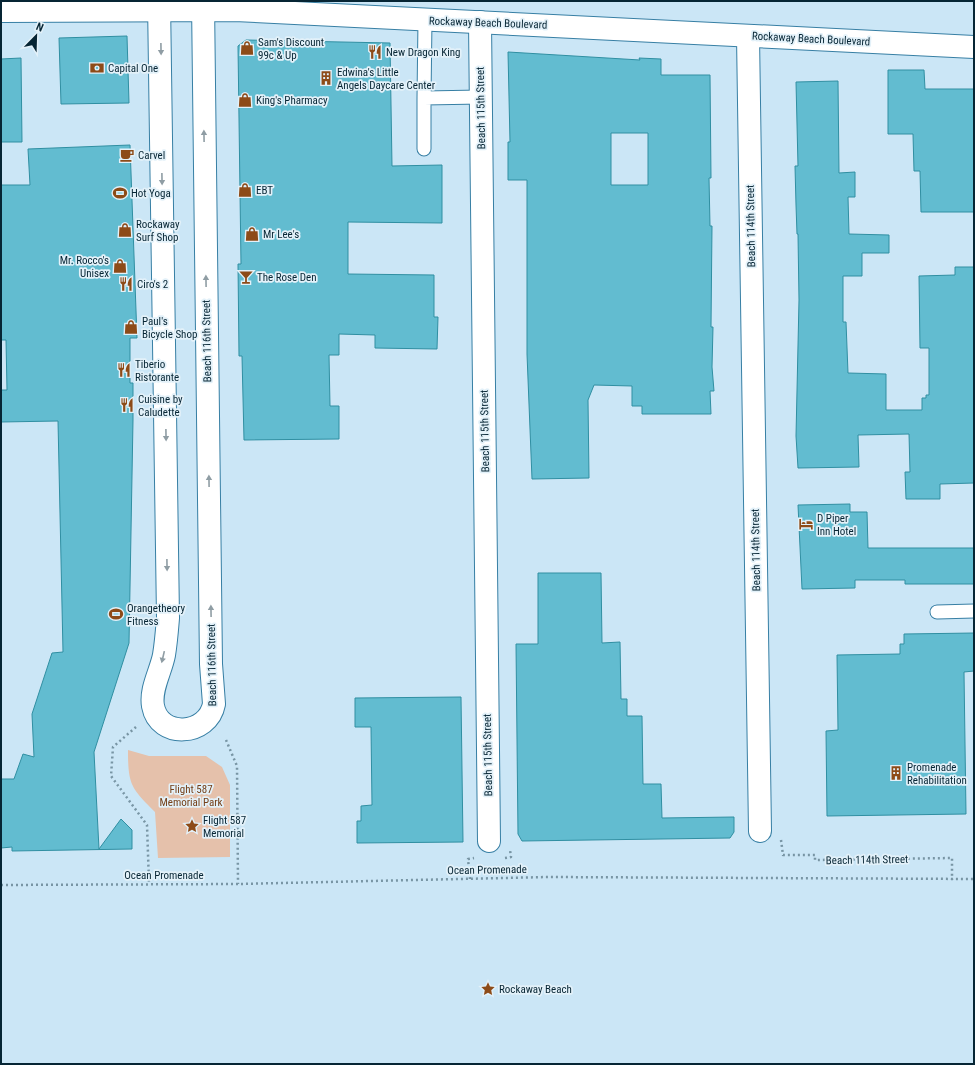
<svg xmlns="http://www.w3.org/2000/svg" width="975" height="1065" viewBox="0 0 975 1065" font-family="'Roboto Condensed',sans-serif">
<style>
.green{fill:#e5c1ab}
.building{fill:#62bcd0;stroke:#308fa2;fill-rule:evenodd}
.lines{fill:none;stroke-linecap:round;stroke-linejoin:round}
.lane-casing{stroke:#377fa4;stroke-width:15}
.street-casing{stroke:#377fa4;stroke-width:24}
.secondary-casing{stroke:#377fa4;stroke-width:24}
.path{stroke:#7895a4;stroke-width:2.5;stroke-dasharray:2 3;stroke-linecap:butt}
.lane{stroke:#fff;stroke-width:13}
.street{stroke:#fff;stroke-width:22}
.secondary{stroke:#fff;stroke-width:22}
.oneway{fill:#8f9da4}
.labels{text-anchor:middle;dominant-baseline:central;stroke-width:3.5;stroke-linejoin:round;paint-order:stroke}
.street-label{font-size:11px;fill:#062534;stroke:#e3f1f9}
.poi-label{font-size:11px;fill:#062534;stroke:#e3f1f9;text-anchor:start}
.park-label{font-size:11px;fill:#754019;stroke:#e3f1f9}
</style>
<rect width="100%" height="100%" fill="#cbe6f6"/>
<path class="green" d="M128 750 149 756H206L222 767 230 785V857L158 858 155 812C131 788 128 785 128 750Z"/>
<path class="building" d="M127 36 129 103 61 104 59 38Z
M246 40 390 43 392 166 442 165V223L348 222V274L434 275V317H438L437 349 375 348V335L339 334V355H329L330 406H339V439L244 440 242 356H239L238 264H241L238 46Z
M508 52 640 60 639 58 661 59V75H710L711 178H709L710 226H712L711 327H713L712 367 714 391H710L711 414H642V406H632V386L594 385 588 400 589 478 532 479 527 354V180H508V142H510ZM611 133H648V185H611Z
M21 58 22 142H1V59Z
M888 70H924L925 89H974V212H921L920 171H914L913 134H888Z
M838 81 839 173 855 172V197H848L849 234 889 235V253H862V276H843V322H846L848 373 886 374V410H922V398H926V395H929V348H920L919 276 955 275V267H974V483L940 484V499H906L905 472H910L909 434 858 435 859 467 798 468 796 436 799 300 798 234H797L796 205 795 166H798L796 82Z
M130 145 137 338H130V383H133V420L129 643 94 752 99 849 121 819 132 830V849L12 851V847L1 848V779H14L23 754 34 757 32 714 52 653 63 652 58 421 1 422V390H7L6 340H1V185H30L28 149Z
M850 504V512H867L868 548H974V584H905V580H855V588L802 589 798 505Z
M538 573H601L602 643 620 642 621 699H627V716H642L643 784H661L662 818 734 817V832L730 838 522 841 518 834 516 644H538Z
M974 633V671L964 672 966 814 827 816 826 731 838 730 837 655 900 654V644H904V634Z
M461 697 463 842 357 843V821H361V806L372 805 371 727H355V698Z"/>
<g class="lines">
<defs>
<path id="lane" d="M425 20 424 98 481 97
M424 98V149
M937 612 974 611"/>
<path id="street" d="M159 1 168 618C167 630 166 643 164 655 161 671 150 689 153 706 159 739 208 736 214 704L211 664 203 1
M480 22 489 841
M748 36 760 831"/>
<path id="secondary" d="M1 11 235 10 974 47"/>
</defs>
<use href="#lane" class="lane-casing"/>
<use href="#street" class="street-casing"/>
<use href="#secondary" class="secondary-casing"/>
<path class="path" d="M136 727 113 747 111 776 147 825 149 883
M226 740 237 766 238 884
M781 840 783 855H815V860L952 858V880
M505 858 511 857 510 850
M470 879 468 859 474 858
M1 885 238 884 548 877 974 879"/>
<use href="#lane" class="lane"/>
<use href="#street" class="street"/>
<use href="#secondary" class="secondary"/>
</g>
<defs><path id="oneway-solid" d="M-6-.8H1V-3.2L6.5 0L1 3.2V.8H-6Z"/></defs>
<g class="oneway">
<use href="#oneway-solid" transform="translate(161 49) rotate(89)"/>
<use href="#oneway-solid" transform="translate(204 136) rotate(-91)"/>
<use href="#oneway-solid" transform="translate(162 179) rotate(89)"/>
<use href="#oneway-solid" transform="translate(206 281) rotate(-91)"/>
<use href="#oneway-solid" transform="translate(166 435) rotate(89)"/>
<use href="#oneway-solid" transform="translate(209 481) rotate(-91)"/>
<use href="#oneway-solid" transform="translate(167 565) rotate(89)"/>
<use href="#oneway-solid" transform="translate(211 611) rotate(-91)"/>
<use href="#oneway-solid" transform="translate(163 657) rotate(103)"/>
</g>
<defs>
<symbol id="shop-bare" viewBox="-9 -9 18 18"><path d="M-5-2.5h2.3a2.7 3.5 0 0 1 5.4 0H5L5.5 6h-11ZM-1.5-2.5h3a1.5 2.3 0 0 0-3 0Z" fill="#8d4b18" stroke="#e3f1f9" stroke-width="2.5" paint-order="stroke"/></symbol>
<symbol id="restaurant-bare" viewBox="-9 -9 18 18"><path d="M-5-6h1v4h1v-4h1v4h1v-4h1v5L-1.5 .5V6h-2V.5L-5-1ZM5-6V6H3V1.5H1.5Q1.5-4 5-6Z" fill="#8d4b18" stroke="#e3f1f9" stroke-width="2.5" paint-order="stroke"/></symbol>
<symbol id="bank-bare" viewBox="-9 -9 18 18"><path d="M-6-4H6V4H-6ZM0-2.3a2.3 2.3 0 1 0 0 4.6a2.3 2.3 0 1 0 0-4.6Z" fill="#8d4b18" stroke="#e3f1f9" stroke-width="2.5" paint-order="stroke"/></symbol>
<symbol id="building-bare" viewBox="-9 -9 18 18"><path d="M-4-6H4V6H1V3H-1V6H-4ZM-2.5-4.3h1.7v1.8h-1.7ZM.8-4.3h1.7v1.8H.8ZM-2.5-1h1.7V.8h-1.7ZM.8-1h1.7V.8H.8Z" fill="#8d4b18" stroke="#e3f1f9" stroke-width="2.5" paint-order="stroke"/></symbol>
<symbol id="cafe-bare" viewBox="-9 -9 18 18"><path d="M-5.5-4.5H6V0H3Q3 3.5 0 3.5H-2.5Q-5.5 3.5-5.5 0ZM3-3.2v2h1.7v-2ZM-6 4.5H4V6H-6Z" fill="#8d4b18" stroke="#e3f1f9" stroke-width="2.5" paint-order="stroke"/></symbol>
<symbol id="stadium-bare" viewBox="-9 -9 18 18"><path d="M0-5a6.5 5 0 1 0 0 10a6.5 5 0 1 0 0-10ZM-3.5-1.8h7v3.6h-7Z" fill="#8d4b18" stroke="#e3f1f9" stroke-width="2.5" paint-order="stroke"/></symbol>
<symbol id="bar-bare" viewBox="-9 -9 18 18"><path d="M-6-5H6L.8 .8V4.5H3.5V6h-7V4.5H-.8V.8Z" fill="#8d4b18" stroke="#e3f1f9" stroke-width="2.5" paint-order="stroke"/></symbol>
<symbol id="hotel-bare" viewBox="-9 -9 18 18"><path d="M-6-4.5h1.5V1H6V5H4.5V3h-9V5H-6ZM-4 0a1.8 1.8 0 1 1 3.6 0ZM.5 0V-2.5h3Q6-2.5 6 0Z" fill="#8d4b18" stroke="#e3f1f9" stroke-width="2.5" paint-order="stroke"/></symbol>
<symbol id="sight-bare" viewBox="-9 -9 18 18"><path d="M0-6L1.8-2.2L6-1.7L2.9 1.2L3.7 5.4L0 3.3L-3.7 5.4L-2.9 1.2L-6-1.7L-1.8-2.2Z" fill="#8d4b18" stroke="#e3f1f9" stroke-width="2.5" paint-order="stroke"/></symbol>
</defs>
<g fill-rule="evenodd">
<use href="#shop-bare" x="237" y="38" width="20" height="20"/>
<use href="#restaurant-bare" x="365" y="42" width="20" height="20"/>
<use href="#bank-bare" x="87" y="58" width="20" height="20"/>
<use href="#building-bare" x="316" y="68" width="20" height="20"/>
<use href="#shop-bare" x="235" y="90" width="20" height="20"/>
<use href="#cafe-bare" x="117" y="145" width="20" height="20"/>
<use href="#shop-bare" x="235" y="180" width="20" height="20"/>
<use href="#stadium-bare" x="110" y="183" width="20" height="20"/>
<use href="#shop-bare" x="115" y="220" width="20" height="20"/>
<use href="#shop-bare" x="242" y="224" width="20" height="20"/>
<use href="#shop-bare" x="110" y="256" width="20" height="20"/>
<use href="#bar-bare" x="236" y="267" width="20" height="20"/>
<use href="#restaurant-bare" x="116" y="274" width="20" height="20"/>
<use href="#shop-bare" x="121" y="317" width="20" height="20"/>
<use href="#restaurant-bare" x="114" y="360" width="20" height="20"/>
<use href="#restaurant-bare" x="117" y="395" width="20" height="20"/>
<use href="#hotel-bare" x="796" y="514" width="20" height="20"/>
<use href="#stadium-bare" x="106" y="604" width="20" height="20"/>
<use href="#building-bare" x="886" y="763" width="20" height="20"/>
<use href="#sight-bare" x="182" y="816" width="20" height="20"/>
<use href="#sight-bare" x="478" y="979" width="20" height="20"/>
</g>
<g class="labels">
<g class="street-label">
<text transform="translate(488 23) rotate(2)">Rockaway Beach Boulevard</text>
<text transform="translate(811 39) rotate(3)">Rockaway Beach Boulevard</text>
<text transform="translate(481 108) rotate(-91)">Beach 115th Street</text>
<text transform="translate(751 226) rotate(-91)">Beach 114th Street</text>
<text transform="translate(207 341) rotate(-91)">Beach 116th Street</text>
<text transform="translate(485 431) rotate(-91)">Beach 115th Street</text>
<text transform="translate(756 550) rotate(-91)">Beach 114th Street</text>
<text transform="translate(212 665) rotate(-91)">Beach 116th Street</text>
<text transform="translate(488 755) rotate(-91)">Beach 115th Street</text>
<text transform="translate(867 860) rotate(-1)">Beach 114th Street</text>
<text transform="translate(487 870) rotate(-1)">Ocean Promenade</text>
<text x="164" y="875">Ocean Promenade</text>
</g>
<g class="poi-label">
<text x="258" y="42">Sam's Discount<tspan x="258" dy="13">99c &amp; Up</tspan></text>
<text x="386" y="52">New Dragon King</text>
<text x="108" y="68">Capital One</text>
<text x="337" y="72">Edwina's Little<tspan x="337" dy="13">Angels Daycare Center</tspan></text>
<text x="256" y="100">King's Pharmacy</text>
<text x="138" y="155">Carvel</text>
<text x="256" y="190">EBT</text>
<text x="131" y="193">Hot Yoga</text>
<text x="136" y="224">Rockaway<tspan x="136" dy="13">Surf Shop</tspan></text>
<text x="263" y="234">Mr Lee's</text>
<text x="109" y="260" text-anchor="end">Mr. Rocco's<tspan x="109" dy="13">Unisex</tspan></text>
<text x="257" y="277">The Rose Den</text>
<text x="137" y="284">Ciro's 2</text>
<text x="142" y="321">Paul's<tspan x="142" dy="13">Bicycle Shop</tspan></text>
<text x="135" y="364">Tiberio<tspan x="135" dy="13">Ristorante</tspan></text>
<text x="138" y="399">Cuisine by<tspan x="138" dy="13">Caludette</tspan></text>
<text x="817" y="518">D Piper<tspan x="817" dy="13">Inn Hotel</tspan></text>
<text x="127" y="608">Orangetheory<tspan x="127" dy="13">Fitness</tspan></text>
<text x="907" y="767">Promenade<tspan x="907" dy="13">Rehabilitation</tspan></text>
<text x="203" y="820">Flight 587<tspan x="203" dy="13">Memorial</tspan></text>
<text x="499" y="989">Rockaway Beach</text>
</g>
<g class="park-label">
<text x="191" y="789">Flight 587<tspan x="191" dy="13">Memorial Park</tspan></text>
</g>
</g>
<rect width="975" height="1065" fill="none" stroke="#062534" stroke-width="4"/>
<g transform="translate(36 36) rotate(23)" stroke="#e3f1f9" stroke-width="3" paint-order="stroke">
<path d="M0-3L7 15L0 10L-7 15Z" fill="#062534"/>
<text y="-6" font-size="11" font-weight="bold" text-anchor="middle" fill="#062534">N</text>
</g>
</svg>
